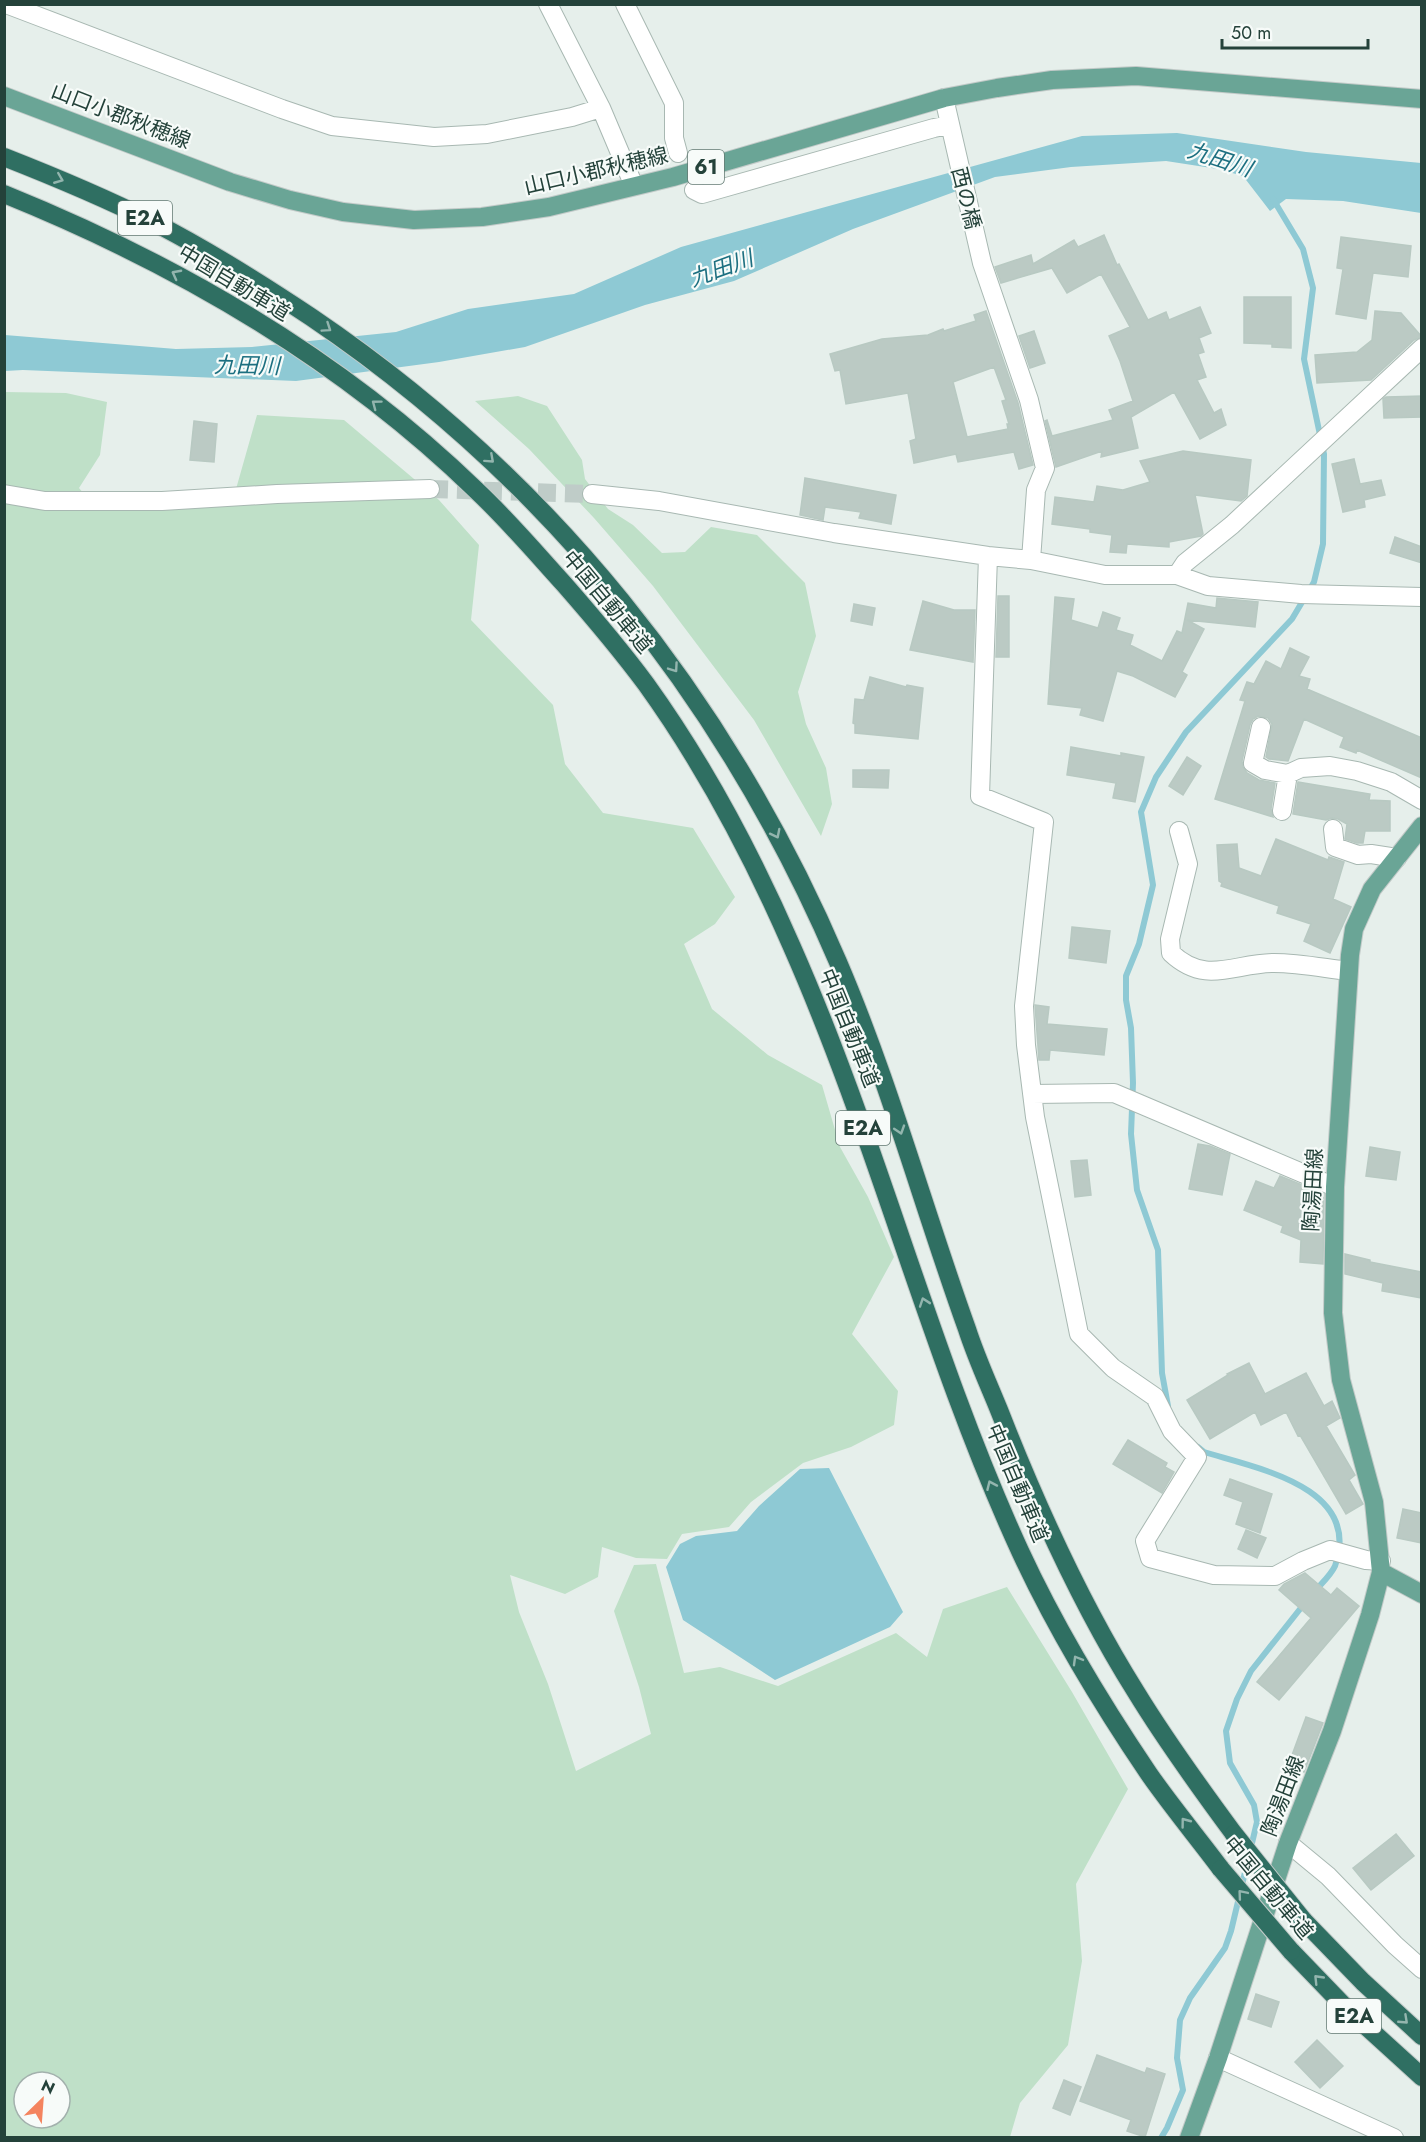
<svg xmlns="http://www.w3.org/2000/svg" width="1426" height="2142" viewBox="0 0 1426 2142" font-family="Jost,'Noto Sans JP',sans-serif">
<style>
.green{fill:#bfe0c8;fill-rule:evenodd}
.water{fill:#8ec9d4}
.lines{fill:none;stroke-linecap:round;stroke-linejoin:round}
.stream{stroke:#8ec9d4;stroke-width:6}
.building{fill:#bbcac4;stroke:#b8c9c2;stroke-width:1.5;fill-rule:evenodd}
.minor-tunnel{stroke:#bfccc8;stroke-width:18;stroke-dasharray:18 9;stroke-linecap:butt}
.minor-casing{stroke:#a8b8b2;stroke-width:20}
.major-casing{stroke:#c2cac8;stroke-width:20}
.highway-casing{stroke:#c2cac8;stroke-width:20}
.minor{stroke:#fff;stroke-width:18}
.major{stroke:#6aa596;stroke-width:18}
.highway{stroke:#2f6f62;stroke-width:18}
.highway-bridge-casing{stroke:#c2cac8;stroke-width:20;stroke-linecap:butt}
.highway-bridge{stroke:#2f6f62;stroke-width:18}
.oneway{stroke:#93b5ae}
.labels{text-anchor:middle;dominant-baseline:central;stroke-width:4.5;stroke-linejoin:round;paint-order:stroke}
.shield{fill:#f7fbf9;stroke:#637a73;stroke-width:1.5}
.shield-label{font-size:20px;font-weight:bold;fill:#24423a}
.street-label{font-size:21px;fill:#24423a;stroke:#f7fbf9}
.water-label{font-size:22px;font-style:italic;fill:#1c6f80;stroke:#f7fbf9}
</style>
<rect width="100%" height="100%" fill="#e6efeb"/>
<path class="green" d="M5 392 66 393 107 402 100 455 79 488 98 511 175 505 236 489 257 415 344 420 439 500 479 545 471 620 553 705 565 764 603 813 693 828 735 897 715 924 684 944 712 1009 768 1055 822 1085 840 1147 868 1197 894 1257 852 1334 898 1391 894 1425 851 1447 803 1463 751 1502 729 1527 682 1534 667 1559 636 1558 602 1547 598 1577 565 1594 510 1575 519 1612 548 1684 576 1771 651 1734 639 1687 614 1611 634 1565 656 1564 684 1673 720 1667 778 1686 896 1633 927 1657 943 1609 1007 1587 1072 1692 1128 1789 1076 1884 1082 1961 1068 2045 1020 2103 1010 2137 5 2138ZM24 2082H60V2118H24Z
M518 396 547 406 582 460 585 479 608 509 633 525 662 553 685 552 711 527 757 535 805 583 816 636 798 692 806 724 826 768 832 804 821 836 754 720 653 586 594 518 529 449 475 401Z"/>
<path class="water" d="M1177 133 1306 152 1421 163V213L1343 201 1286 199 1270 211 1243 176 1218 169 1166 161 1071 167 995 177 853 229 734 281 645 305 525 347 439 362 296 381 23 370 5 371V335L176 349 252 347 396 332 468 309 574 294 681 247 1082 136Z
M829 1468 903 1612 890 1627 775 1680 683 1620 666 1567 680 1544 696 1536 737 1531 759 1506 800 1469Z"/>
<g class="lines">
<path class="stream" d="M1168 1406 1162 1373 1158 1250 1137 1190 1131 1134 1133 1083 1131 1028 1126 1000V976L1139 944 1153 885 1141 812 1156 777 1186 732 1292 619 1314 582 1323 544 1324 454 1304 359 1313 288 1303 249 1273 199
M1198 1447 1204 1452C1256 1468 1363 1487 1335 1566 1331 1575 1321 1584 1315 1591
M1161 2138 1167 2128 1183 2090 1177 2058 1180 2020 1190 1998 1225 1948 1231 1931 1257 1822 1254 1805 1230 1763 1226 1731 1237 1699 1251 1671 1304 1604"/>
</g>
<path class="building" d="M1104 235 1117 265 1119 264 1148 320 1166 312 1169 320 1200 307 1211 333 1199 338 1204 352 1198 354 1206 377 1197 380 1214 413 1221 409 1226 425 1200 439 1174 392 1131 417 1138 448 1101 457 1102 451 1056 467 1045 421 1047 420 1052 436 1113 420 1109 410 1133 401 1120 361 1109 336 1130 327 1101 274 1067 293 1052 268 1001 283 995 267 1031 255 1033 264 1074 240 1078 247Z
M1341 237 1411 246 1408 277 1373 273 1366 319 1336 314 1343 269 1337 268Z
M1244 297H1291V348L1272 347V344L1244 343Z
M986 311 1018 403 1033 465 1019 469 1014 452 958 462 956 454 914 463 910 441 916 439 908 393 846 404 840 370 835 371 830 354 882 339 928 335 943 329 944 331 976 321 974 315ZM994 367 1006 400 1002 401 1009 424H1007L1008 429 967 437 953 382Z
M1375 311 1401 313 1422 337 1414 340 1371 380 1317 383 1315 355 1357 352 1372 340Z
M1034 331 1045 363 1030 368 1019 336Z
M1422 396V417L1384 418 1383 399 1386 397Z
M194 421 217 424 214 462 190 460Z
M1183 451 1251 460 1247 496 1241 501 1195 495 1203 534 1201 536 1169 542V547L1127 544 1126 553 1110 552 1112 535 1090 532V529L1052 524 1055 497 1094 502 1097 486 1123 490 1150 482 1140 461Z
M1354 459 1360 484 1381 480 1385 495 1364 500 1365 507 1343 512 1332 464Z
M805 478 896 495 891 524 859 518 861 512 825 507 823 520 800 515Z
M1395 537 1422 547V563L1390 553Z
M998 596H1009V657H996Z
M1055 597 1074 599 1071 620 1098 628 1103 612 1120 618 1116 630 1133 635 1130 645 1162 661 1177 631 1182 633 1188 603 1216 608 1217 598 1258 602 1255 627 1187 620 1204 629 1182 672 1187 675 1175 697 1133 676 1117 671 1103 721 1080 715 1082 708 1048 704Z
M923 601 954 610H975L973 662 910 650Z
M854 604 875 608 872 625 851 621Z
M1290 648 1309 657 1299 676 1310 679 1307 689 1422 738V778L1357 750 1356 753 1340 747 1344 737 1304 719 1288 761 1269 759 1266 757 1272 724 1268 718 1258 716 1253 719 1250 725 1242 761 1243 767 1247 773 1259 780 1275 783 1271 809 1273 817 1215 799 1245 701 1240 700 1247 682 1254 684 1266 661 1281 669Z
M870 677 906 687 907 685 923 688 918 739 855 733V724L853 723 855 699 864 700Z
M1071 747 1121 756V753L1144 757 1135 802 1113 798 1116 783 1067 775Z
M1187 757 1201 766 1183 795 1169 786Z
M853 770H889L888 788 853 787Z
M1298 782 1370 794 1369 800 1390 801V831H1365L1363 843H1357L1345 839 1347 824 1338 819 1332 818 1326 820 1293 814Z
M1276 839 1328 860 1329 857 1344 862 1333 899 1351 907 1330 953 1304 941 1311 924 1277 913 1279 906 1221 886 1222 883 1219 881 1217 845 1237 844 1239 868 1261 876Z
M1072 927 1110 931 1106 963 1069 958Z
M1035 1005 1049 1007 1047 1024 1107 1029 1104 1055 1050 1050 1049 1060H1039Z
M1198 1144 1210 1146 1230 1154 1222 1195 1189 1189Z
M1370 1147 1400 1152 1396 1180 1366 1176Z
M1087 1160 1091 1195 1075 1197 1071 1161Z
M1280 1176 1324 1194 1323 1264 1300 1262 1301 1240 1281 1232 1283 1226 1244 1210 1256 1181 1274 1188Z
M1345 1254 1370 1260V1262L1422 1272V1298L1382 1291 1383 1283 1345 1274Z
M1249 1363 1265 1394 1306 1373 1324 1406 1332 1401 1340 1418 1326 1426 1355 1475 1349 1480 1363 1504 1346 1514 1300 1435 1298 1436 1286 1412 1261 1425 1255 1412 1210 1439 1187 1400 1228 1375 1227 1374Z
M1128 1440 1167 1463 1165 1467 1174 1472 1162 1493 1113 1464Z
M1230 1479 1272 1494 1260 1533 1236 1524 1243 1502 1224 1495Z
M1403 1509 1422 1513V1543L1397 1538Z
M1246 1530 1266 1538 1257 1558 1238 1549Z
M1305 1573 1331 1595 1337 1588 1359 1606 1279 1700 1257 1682 1311 1618 1279 1590 1284 1584Z
M1306 1717 1323 1723 1304 1772 1288 1766Z
M1396 1834 1414 1856 1371 1890 1353 1868Z
M1256 1994 1279 2002 1271 2027 1248 2019Z
M1317 2040 1343 2066 1320 2088 1295 2062Z
M1097 2055 1145 2073 1147 2068 1165 2074 1145 2137 1127 2131 1131 2120 1080 2101Z
M1064 2080 1081 2087 1070 2115 1053 2108Z"/>
<g class="lines">
<path class="minor-tunnel" d="M430 489 592 494"/>
<defs>
<path id="minor" d="M6 4 282 109 332 126 434 137 487 134 572 117 601 108
M548 4 601 108 634 186
M625 4 674 103V138L678 153
M944 98 982 263 1029 400 1045 468 1036 490 1031 560
M694 190 702 194 934 128 949 125
M4 494 45 501H162L277 494 430 489
M592 494 659 501 834 533 988 556 1031 560 1105 575H1177L1208 586 1301 594 1422 597
M988 556 980 796 1044 822 1024 1006 1026 1045 1035 1117 1079 1334 1113 1368 1155 1397 1172 1431 1197 1457 1145 1541 1150 1558 1214 1575 1275 1576 1303 1561 1330 1550 1366 1560 1381 1561
M1177 575 1185 563 1232 525 1422 348
M1261 727 1253 763 1265 770 1288 774 1301 768 1330 766 1357 771 1391 782 1422 800
M1282 811 1288 774
M1333 829 1335 847 1358 855 1371 854 1397 858
M1179 831 1188 864 1170 939 1171 953C1206 986 1234 963 1274 963 1299 963 1323 968 1348 971
M1032 1094 1114 1093 1335 1187
M1288 1843 1328 1876 1395 1945 1422 1969
M1218 2058 1394 2138"/>
<path id="major" d="M4 96 230 182 290 200 343 212 414 220 482 217 549 207 673 177 944 98 997 88 1052 80 1136 76 1422 99
M1381 1572 1422 1594
M1189 2138 1218 2058 1288 1843 1332 1731 1370 1615 1381 1572 1374 1502 1341 1380 1333 1313 1335 1187 1350 955 1354 929 1372 889 1422 826"/>
<path id="highway" d="M4 157C55 177 105 198 153 222 208 250 260 283 311 317 549 478 725 698 838 962 889 1081 923 1207 967 1329 976 1357 988 1383 999 1410 1037 1507 1080 1603 1136 1692 1166 1741 1200 1788 1234 1834
M4 194C177 264 342 360 476 490 507 519 535 552 564 584 592 616 620 649 646 684 705 766 752 855 792 947 879 1144 930 1355 1020 1551 1056 1629 1101 1703 1149 1774 1172 1807 1197 1837 1221 1869
M1303 1920 1363 1982 1422 2036
M1291 1951 1346 2008 1422 2077"/>
</defs>
<use href="#minor" class="minor-casing"/>
<use href="#major" class="major-casing"/>
<use href="#highway" class="highway-casing"/>
<use href="#minor" class="minor"/>
<use href="#major" class="major"/>
<use href="#highway" class="highway"/>
<defs>
<path id="highway-bridge" d="M1234 1834 1303 1920
M1221 1869 1291 1951"/>
</defs>
<use href="#highway-bridge" class="highway-bridge-casing"/>
<use href="#highway-bridge" class="highway-bridge"/>
</g>
<defs><path id="oneway-chevron" d="M-2-3.5L2.5 0L-2 3.5" fill="none" stroke-width="1.6" stroke-linecap="round" stroke-linejoin="round" transform="scale(1.5)"/></defs>
<g class="oneway">
<use href="#oneway-chevron" transform="translate(59 179) rotate(22)"/>
<use href="#oneway-chevron" transform="translate(176 274) rotate(-152)"/>
<use href="#oneway-chevron" transform="translate(327 328) rotate(34)"/>
<use href="#oneway-chevron" transform="translate(376 404) rotate(-143)"/>
<use href="#oneway-chevron" transform="translate(490 459) rotate(42)"/>
<use href="#oneway-chevron" transform="translate(674 668) rotate(55)"/>
<use href="#oneway-chevron" transform="translate(776 834) rotate(63)"/>
<use href="#oneway-chevron" transform="translate(900 1130) rotate(72)"/>
<use href="#oneway-chevron" transform="translate(924 1302) rotate(-109)"/>
<use href="#oneway-chevron" transform="translate(991 1485) rotate(-114)"/>
<use href="#oneway-chevron" transform="translate(1077 1660) rotate(-120)"/>
<use href="#oneway-chevron" transform="translate(1185 1822) rotate(-127)"/>
<use href="#oneway-chevron" transform="translate(1242 1894) rotate(-130)"/>
<use href="#oneway-chevron" transform="translate(1318 1979) rotate(-134)"/>
<use href="#oneway-chevron" transform="translate(1404 2020) rotate(43)"/>
</g>
<g class="labels">
<g class="shield">
<rect x="688" y="150" width="36" height="34" rx="4.5"/>
<rect x="118" y="201" width="54" height="34" rx="4.5"/>
<rect x="836" y="1111" width="54" height="34" rx="4.5"/>
<rect x="1327" y="1999" width="54" height="34" rx="4.5"/>
</g>
<g class="shield-label">
<text x="706" y="167">61</text>
<text x="145" y="218">E2A</text>
<text x="863" y="1128">E2A</text>
<text x="1354" y="2016">E2A</text>
</g>
<g class="street-label">
<text transform="translate(121 116) rotate(21)">山口小郡秋穂線</text>
<text transform="translate(596 171) rotate(-13)">山口小郡秋穂線</text>
<text transform="translate(966 198) rotate(76)">西の橋</text>
<text transform="translate(234 283) rotate(31)">中国自動車道</text>
<text transform="translate(607 602) rotate(50)">中国自動車道</text>
<text transform="translate(849 1028) rotate(68)">中国自動車道</text>
<text transform="translate(1313 1190) rotate(-87)">陶湯田線</text>
<text transform="translate(1017 1483) rotate(67)">中国自動車道</text>
<text transform="translate(1283 1796) rotate(-69)">陶湯田線</text>
<text transform="translate(1268 1888) rotate(50)">中国自動車道</text>
</g>
<g class="water-label">
<text transform="translate(1220 159) rotate(18)">九田川</text>
<text transform="translate(721 268) rotate(-20)">九田川</text>
<text transform="translate(247 365) rotate(1)">九田川</text>
</g>
</g>
<rect width="1426" height="2142" fill="none" stroke="#24423a" stroke-width="12"/>
<g transform="translate(42 2100) rotate(25)"><circle r="28" fill="#f7fbf9" stroke="#a3b1ad" stroke-width="1.5"/>
<path d="M0-4.5L10 22L0 15L-10 22Z" fill="#f4845f"/>
<text y="-9" font-size="16" font-weight="bold" text-anchor="middle" fill="#24423a">N</text>
</g>
<path d="M1222 39v9h146v-9" fill="none" stroke="#24423a" stroke-width="3"/>
<text x="1231" y="39" font-size="18" fill="#24423a" stroke="#f7fbf9" stroke-width="4.5" paint-order="stroke">50 m</text>
</svg>
